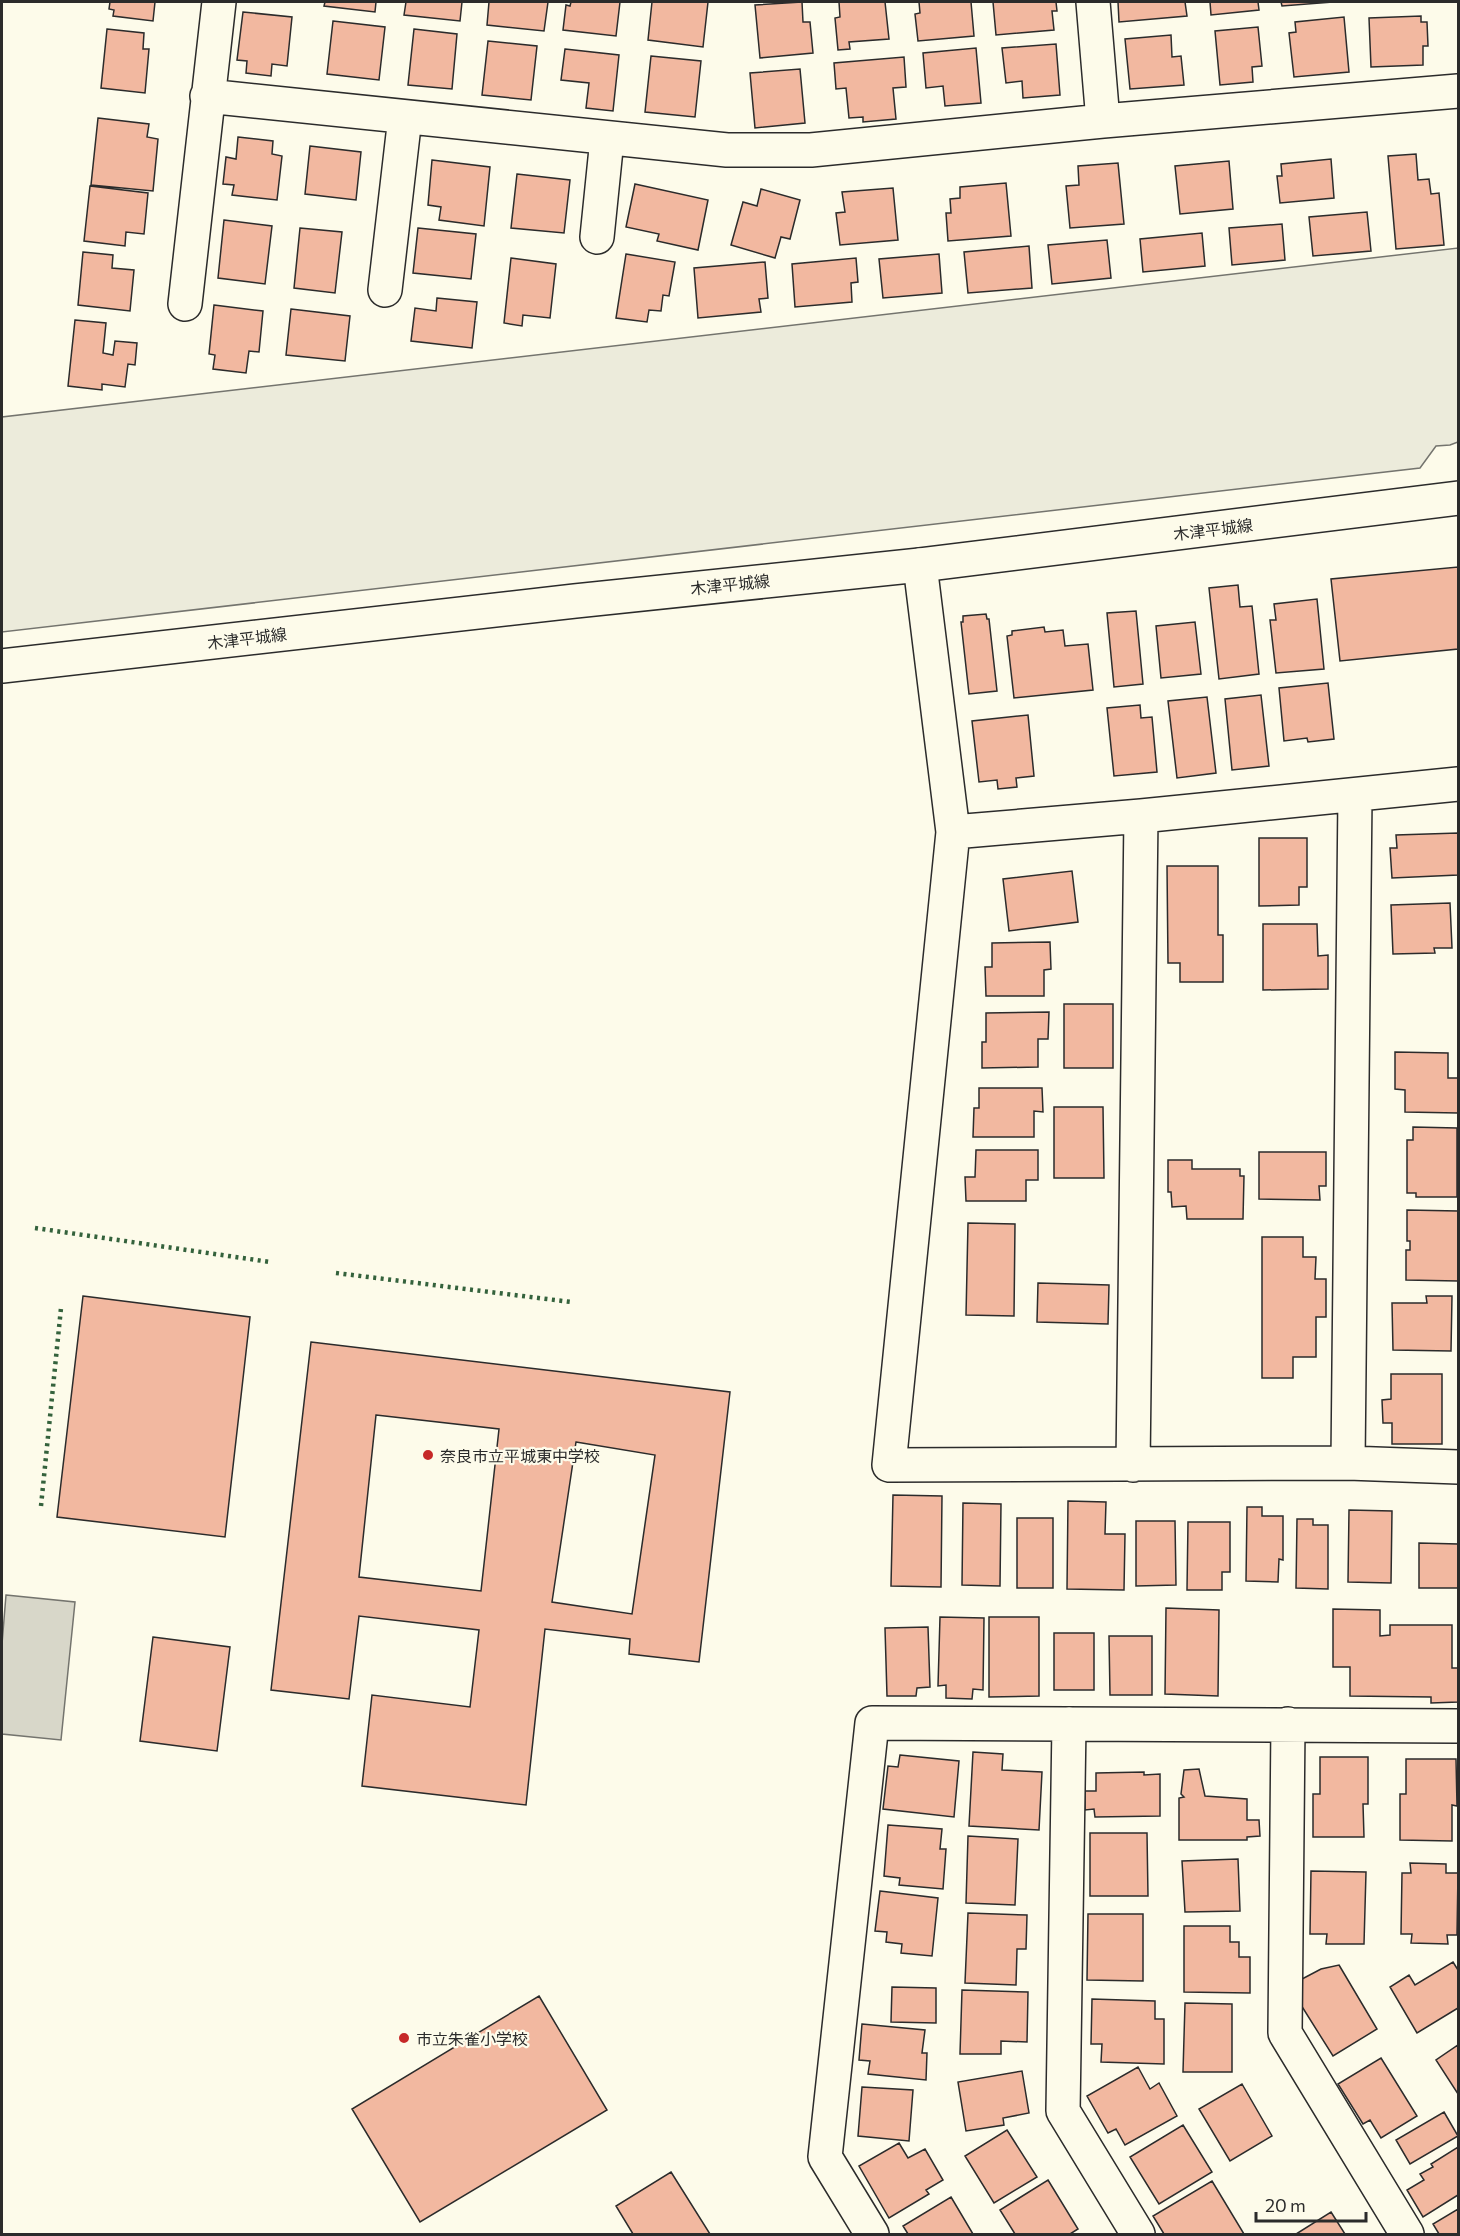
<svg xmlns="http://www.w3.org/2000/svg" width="1460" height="2236" viewBox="0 0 1460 2236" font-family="Commissioner,'Noto Sans JP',sans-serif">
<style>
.green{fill:#ecebdb;stroke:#74746e;stroke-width:1.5}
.water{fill:#d8d7c9;stroke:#74746e;stroke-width:1.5}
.building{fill:#f2b8a0;stroke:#2b2b2b;stroke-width:1.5;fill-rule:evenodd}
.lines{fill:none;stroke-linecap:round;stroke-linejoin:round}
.minor-casing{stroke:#2b2b2b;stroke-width:36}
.secondary-casing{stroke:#2b2b2b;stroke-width:36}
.minor{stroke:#fdfbea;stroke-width:33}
.secondary{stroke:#fdfbea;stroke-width:33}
.hedge{stroke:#34623c;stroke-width:4.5;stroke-dasharray:3 4.5;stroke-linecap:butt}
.poi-dot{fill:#c62828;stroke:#fdfbea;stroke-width:2}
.labels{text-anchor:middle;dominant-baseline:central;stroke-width:4.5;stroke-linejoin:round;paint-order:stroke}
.street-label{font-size:16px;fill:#2b2b2b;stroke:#fdfbea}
.poi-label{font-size:16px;fill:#2b2b2b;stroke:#fdfbea;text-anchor:start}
</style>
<rect width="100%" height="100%" fill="#fdfbea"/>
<path class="green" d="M1458 248V442L1450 445 1436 446 1420 468 2 632V417Z"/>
<path class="water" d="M6 1595 75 1602 61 1740 2 1734V1644Z"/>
<path class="building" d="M110 2H155L153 21 113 16 114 10 109 9Z
M325 2H376L375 12 324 6Z
M406 2H462L460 21 404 15Z
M489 2H548L544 31 487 25Z
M571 2H620L616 36 563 30 566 5 570 6Z
M652 2H708L703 47 648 40Z
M802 2 803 22H810L813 53 760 58 755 5Z
M839 2H885L889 39 849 42 850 49 838 50 835 18 840 17Z
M919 2H971L974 36 918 41 915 14 920 13Z
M993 2H1056L1057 11H1052L1054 30 996 35Z
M1118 2H1185L1187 16 1119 22Z
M1210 2H1258L1259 10 1211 15Z
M1281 2H1333L1282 6Z
M243 12 292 17 287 66 272 64 271 76 246 73 247 61 237 60Z
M1421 16V22H1427L1428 46H1423V65L1371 67 1369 18Z
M1344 17 1349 72 1294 77 1289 33 1296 32 1295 22Z
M333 21 385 27 379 80 327 74Z
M1258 27 1262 66 1252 67 1253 82 1220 85 1215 31Z
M107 29 144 33 143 49H149L145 93 101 88Z
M414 29 457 34 452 89 408 85Z
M1171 35 1172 57 1181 56 1184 85 1130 89 1125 39Z
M488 41 537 46 531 100 482 95Z
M1056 44 1060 95 1023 98 1022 81 1006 83 1002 48Z
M976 48 981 103 945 106 943 86 926 88 923 53Z
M565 49 619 55 613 111 586 108 589 83 561 80Z
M651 56 701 61 695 117 645 112Z
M904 57 906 87 893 88 896 119 863 122V117L849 118 846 88 836 89 834 63Z
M800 69 805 123 755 128 750 73Z
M98 118 149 124 147 137 158 139 153 191 91 185Z
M238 137 273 141 272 154 282 156 277 200 232 195 234 185 223 184 226 157 236 159Z
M310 146 361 152 356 200 305 194Z
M1416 154 1418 180 1429 179 1431 194 1439 193 1444 245 1396 249 1388 156Z
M1331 159 1334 198 1280 203 1277 176H1282L1281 164Z
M432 160 490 167 484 226 439 220 441 207 428 205Z
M1229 161 1233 209 1180 214 1175 166Z
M1118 163 1124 224 1070 228 1066 186 1079 185 1078 166Z
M517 174 570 180 564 233 511 228Z
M1006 183 1011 236 948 241 946 213H951L950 199 960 198V187Z
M635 184 708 200 698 250 657 241 659 234 626 227Z
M90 186 148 193 144 234 126 232 125 246 84 241Z
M893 188 898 240 840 245 836 213 845 212 842 192Z
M761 189 800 200 790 239 781 237 775 258 731 245 743 202 757 206Z
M1367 212 1371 251 1313 256 1309 217Z
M224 220 272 226 265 284 218 278Z
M1282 224 1285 260 1232 265 1229 228Z
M300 228 342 232 335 293 294 288Z
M418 228 476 234 471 279 413 273Z
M1202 233 1205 266 1143 272 1140 239Z
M1107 240 1111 278 1052 284 1048 245Z
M1029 246 1032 288 968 293 964 252Z
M83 252 113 255 112 268 134 270 130 311 78 305Z
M626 254 675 262 669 296 663 295 661 311 649 310 647 322 616 318Z
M939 254 942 293 883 298 879 259Z
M511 258 556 264 550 318 523 315 522 326 504 323Z
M856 258 858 282 851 283 852 302 795 307 792 264Z
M765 262 768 298 759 299 761 312 698 318 694 268Z
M437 298 477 302 472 348 411 341 415 308 436 311Z
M214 305 263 311 259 352 249 351 246 373 213 369 215 355 209 354Z
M291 309 350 316 345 361 286 355Z
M75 320 106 323 103 353 113 355 115 341 137 343 135 365 128 364 125 387 102 384V390L68 386Z
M1458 567V649L1340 661 1331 579Z
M1238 585 1240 607 1252 606 1259 674 1219 679 1209 588Z
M1317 599 1324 669 1276 673 1270 620H1276L1274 604Z
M1136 611 1143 684 1114 687 1107 613Z
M986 614 987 619H989L997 691 969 694 961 622H963V616Z
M1195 622 1201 674 1161 678 1156 626Z
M1044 627 1045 632 1063 630 1065 646 1088 644 1093 690 1014 698 1007 636 1012 635V631Z
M1328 683 1334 739 1308 742 1307 738 1284 741 1279 688Z
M1261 695 1269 766 1232 770 1225 699Z
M1207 697 1216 773 1177 778 1168 701Z
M1140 705 1141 718 1152 717 1157 772 1114 776 1107 708Z
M1028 715 1034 776 1016 778 1017 787 998 789 997 780 979 782 972 721Z
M1458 833V875L1392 878 1390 848H1397L1396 835Z
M1259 838H1307V887H1299V905L1259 906Z
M1167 866H1218V935H1223V982H1180V963H1168Z
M1072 871 1078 922 1009 931 1003 879Z
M1450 903 1452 948H1434L1435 953 1393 954 1391 905Z
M1263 924H1317L1318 956 1328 955V989L1263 990Z
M1050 942 1051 969 1044 970V996H986L985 967H992V943Z
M1064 1004H1113V1068H1064Z
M1049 1012 1048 1039H1038V1067L982 1068V1042H986V1013Z
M1395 1052 1448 1053V1078H1458V1113L1405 1112V1090L1395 1089Z
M979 1088H1042L1043 1112 1034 1111V1137H973L974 1108H979Z
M1054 1107H1103L1104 1178H1054Z
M1413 1127 1457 1128V1197H1416V1193H1407V1140H1413Z
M976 1150H1038V1180H1026V1201H966L965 1177H975Z
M1259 1152H1326V1186H1319L1320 1200 1259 1199Z
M1168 1160H1192V1169H1240V1176H1244L1243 1219H1187L1186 1206 1172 1207 1171 1192H1168Z
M1407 1210 1458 1211V1281L1406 1280V1250H1410V1241H1407Z
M968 1223 1015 1224 1014 1316 966 1315Z
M1262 1237H1303V1257H1316L1315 1279H1326V1317H1316V1357H1293V1378H1262Z
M1038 1283 1109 1285 1108 1324 1037 1322Z
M83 1296 250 1317 225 1537 57 1517Z
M1426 1296H1452L1451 1351 1393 1350 1392 1303H1427Z
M311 1342 730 1392 699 1662 629 1654 630 1639 545 1629 526 1805 362 1786 372 1695 470 1707 479 1630 359 1616 349 1699 271 1690ZM376 1415 499 1429 481 1591 359 1577ZM576 1442 655 1455 632 1614 552 1602Z
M1391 1374H1442V1444H1392V1423H1383L1382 1400 1391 1399Z
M893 1495 942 1496 941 1587 891 1586Z
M1068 1501 1106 1502 1105 1534H1125L1124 1590 1067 1589Z
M963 1503 1001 1504 1000 1586 962 1585Z
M1247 1507H1262V1516H1283V1560L1279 1559 1278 1582 1246 1581Z
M1349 1510 1392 1511 1391 1583 1348 1582Z
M1017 1518H1053V1588H1017Z
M1297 1519H1313V1525H1328V1589L1296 1588Z
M1136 1521H1175L1176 1585 1136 1586Z
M1188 1522H1230V1572H1222V1590H1187Z
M1419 1543 1458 1544V1588H1419Z
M1166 1608 1219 1610 1218 1696 1165 1694Z
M1333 1609 1380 1610V1636L1390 1635V1625H1452V1668H1458V1702L1431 1703V1697L1350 1696V1667H1333Z
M940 1617 984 1618 983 1690 973 1689 972 1699 946 1698V1685L938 1686Z
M989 1617H1039V1696L989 1697Z
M928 1627 930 1687 917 1688 916 1696H887L885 1628Z
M1054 1633H1094V1690H1054Z
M1109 1636H1152V1695H1110Z
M153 1637 230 1647 217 1751 140 1741Z
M973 1752 1003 1754 1002 1770 1042 1772 1039 1830 969 1826Z
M900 1755 959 1761 954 1817 883 1809 888 1766 898 1767Z
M1320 1757H1368V1804H1363L1364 1837H1313V1794H1320Z
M1406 1759H1456L1457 1806 1452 1805V1841L1400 1840V1794H1406Z
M1199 1769 1205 1796 1247 1799V1820H1259L1260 1836 1247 1837V1840H1179V1798L1184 1797 1181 1794 1184 1770Z
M1144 1772V1775L1160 1774V1816L1095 1817 1094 1809 1085 1810V1791H1096V1773Z
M888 1825 942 1829 940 1849H946L943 1889 899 1885 900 1878 884 1876Z
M1090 1833H1147L1148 1896H1090Z
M968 1836 1018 1839 1015 1905 966 1903Z
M1238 1859 1240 1911 1185 1912 1182 1861Z
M1410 1863 1446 1864V1873H1458L1457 1935H1447L1448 1944 1411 1943 1412 1934H1401L1402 1873H1411Z
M1311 1871 1366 1872 1364 1944H1326L1327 1934H1310Z
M880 1891 938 1898 932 1956 901 1953 902 1944 886 1942 887 1932 875 1931Z
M968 1913 1027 1915 1026 1949H1017L1016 1985 965 1983Z
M1088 1914H1143V1981L1087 1980Z
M1184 1926H1230V1942H1239V1957H1250V1993L1184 1992Z
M1453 1962 1458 1970V2008L1417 2033 1390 1987 1409 1975 1415 1985Z
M1339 1965 1377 2029 1333 2056 1301 2005 1302 1979 1321 1969Z
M892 1987 936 1988V2023L891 2022Z
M962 1990 1028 1992 1027 2042 1001 2041V2054H960Z
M539 1996 607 2110 420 2222 352 2109Z
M1092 1999 1155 2001V2019H1164V2064L1101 2062 1102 2044H1091Z
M1185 2003 1232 2004V2072H1183Z
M862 2024 925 2030 922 2053H927L926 2080 868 2074 870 2061 859 2060Z
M1458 2045V2094L1436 2060Z
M1381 2058 1417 2116 1381 2138 1370 2120 1363 2124 1338 2084Z
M1138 2067 1150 2089 1159 2083 1177 2116 1125 2145 1116 2129 1108 2133 1087 2096Z
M1022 2071 1029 2113 1003 2118 1004 2125 966 2131 958 2082Z
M1242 2084 1272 2136 1230 2161 1199 2109Z
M862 2087 913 2090 909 2141 858 2136Z
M1444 2112 1458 2136 1410 2164 1396 2140Z
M1183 2125 1212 2172 1159 2204 1130 2157Z
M1007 2130 1037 2177 994 2203 965 2156Z
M899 2143 908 2158 925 2149 943 2180 926 2190 929 2194 889 2218 859 2166Z
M1458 2147V2195L1423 2217 1407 2190 1424 2180 1420 2174 1433 2167 1431 2164Z
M671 2172 710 2234H633L616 2206Z
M1048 2180 1078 2229 1070 2234H1015L1000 2210Z
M1212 2181 1244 2234H1164L1153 2216Z
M951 2197 973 2234H908L903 2226Z
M1458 2209V2234H1439L1433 2224Z
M1331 2212 1345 2234H1296Z"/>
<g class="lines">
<defs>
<path id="minor" d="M1093 2 1103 121
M207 96 727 150H811L1103 121 1458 91
M597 237 607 139
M385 290 405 117
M185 304 219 2
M920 565 953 832 889 1465 1348 1463 1458 1467
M953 832 1141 816 1458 784
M1348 1463 1355 795
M1133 1465 1141 816
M1069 1724 1063 2111 1138 2234
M1288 1724 1285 2033 1407 2234
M872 2234 825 2157 872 1723 1458 1726"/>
<path id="secondary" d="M2 666 575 601 920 565 1458 498"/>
</defs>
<use href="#minor" class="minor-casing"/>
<use href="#secondary" class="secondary-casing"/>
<use href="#minor" class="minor"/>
<use href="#secondary" class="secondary"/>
<path class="hedge" d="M35 1228 270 1262
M336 1273 571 1302
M41 1506 61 1308"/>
</g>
<g class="poi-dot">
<circle cx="428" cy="1455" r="6"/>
<circle cx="404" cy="2038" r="6"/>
</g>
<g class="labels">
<g class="street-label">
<text transform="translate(1213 529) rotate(-7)">木津平城線</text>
<text transform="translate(730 584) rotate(-6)">木津平城線</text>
<text transform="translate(247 638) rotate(-7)">木津平城線</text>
</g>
<g class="poi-label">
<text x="440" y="1455">奈良市立平城東中学校</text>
<text x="416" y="2038">市立朱雀小学校</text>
</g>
</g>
<rect width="1460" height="2236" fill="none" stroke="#2b2b2b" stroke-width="6"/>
<path d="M1256 2212v9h110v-9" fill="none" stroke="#2b2b2b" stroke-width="3"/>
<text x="1265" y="2212" font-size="18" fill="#2b2b2b" stroke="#fdfbea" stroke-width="4.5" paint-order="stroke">20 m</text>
</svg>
